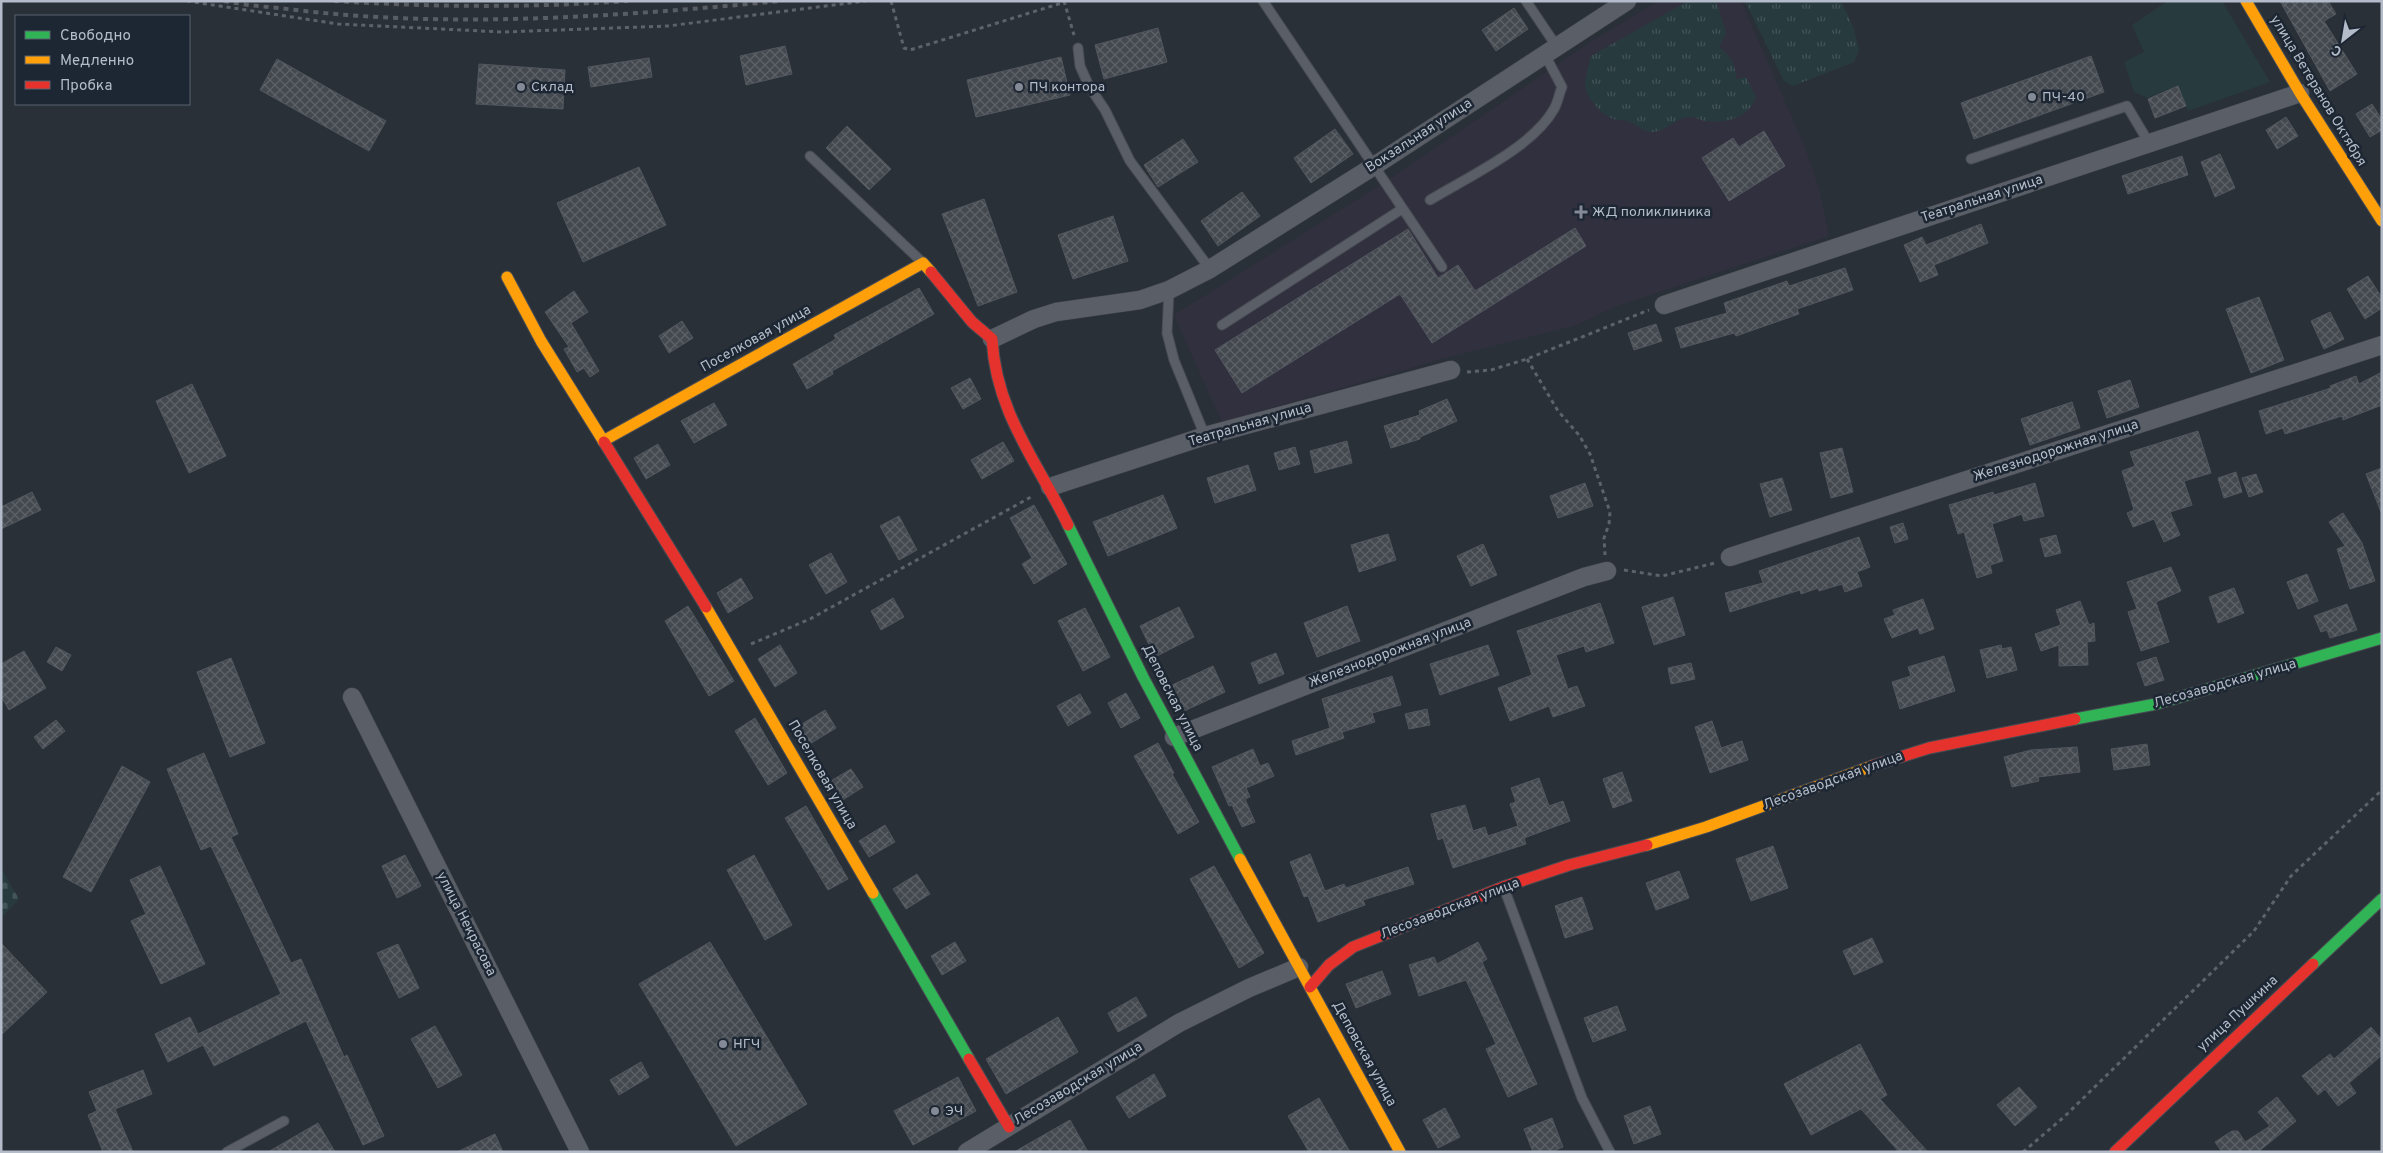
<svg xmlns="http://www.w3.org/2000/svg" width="2383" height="1153" viewBox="0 0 2383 1153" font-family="Overpass,sans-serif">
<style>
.medical{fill:#31303e}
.green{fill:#273a3e}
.cemetery{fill:url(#cemetery-stones)}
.park{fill:url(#park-tufts)}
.building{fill:url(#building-cross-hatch);stroke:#52575f}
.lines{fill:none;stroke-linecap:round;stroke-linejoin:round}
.lane-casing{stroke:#484c53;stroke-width:11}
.street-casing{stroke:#484c53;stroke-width:19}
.fast-casing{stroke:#484c53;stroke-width:13}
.slow-casing{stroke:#484c53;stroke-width:13}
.jam-casing{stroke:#484c53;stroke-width:13}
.path{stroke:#5d636a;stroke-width:3;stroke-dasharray:4 4;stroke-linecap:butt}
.lane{stroke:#5a5e66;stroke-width:9}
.street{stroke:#5a5e66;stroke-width:18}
.fast{stroke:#30b455;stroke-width:11}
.slow{stroke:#ff9f0a;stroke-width:11}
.jam{stroke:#e5322d;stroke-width:11}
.rail{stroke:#595d64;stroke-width:4;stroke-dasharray:5 5;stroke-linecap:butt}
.poi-dot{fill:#848b96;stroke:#1d2633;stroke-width:2}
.labels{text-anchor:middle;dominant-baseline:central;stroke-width:5;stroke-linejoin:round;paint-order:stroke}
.poi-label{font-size:14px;fill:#b4bcc9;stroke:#1d2633;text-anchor:start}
.street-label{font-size:14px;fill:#b4bcc9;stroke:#1d2633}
</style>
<defs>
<pattern id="cemetery-stones" width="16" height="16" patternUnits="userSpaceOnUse" patternTransform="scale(1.25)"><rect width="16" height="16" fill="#273a3e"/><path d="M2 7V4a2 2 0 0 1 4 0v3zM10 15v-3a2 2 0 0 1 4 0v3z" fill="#445559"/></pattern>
<pattern id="park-tufts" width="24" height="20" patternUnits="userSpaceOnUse" patternTransform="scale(1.25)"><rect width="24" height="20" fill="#273a3e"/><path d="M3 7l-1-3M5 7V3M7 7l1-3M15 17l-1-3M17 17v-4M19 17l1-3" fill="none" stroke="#445559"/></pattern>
<pattern id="building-cross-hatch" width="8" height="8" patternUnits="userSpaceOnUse" patternTransform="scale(1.25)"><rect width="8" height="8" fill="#444950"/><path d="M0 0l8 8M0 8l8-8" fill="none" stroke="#5d6168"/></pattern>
</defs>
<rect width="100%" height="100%" fill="#2a3038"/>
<path class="medical" d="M1658 1H1741L1804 145 1819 188 1829 236 1617 306 1574 326 1453 356 1222 422 1174 315 1385 182 1589 43Z"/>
<path class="green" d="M2168 1H2222L2270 82 2188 111 2178 86 2147 98 2134 92 2124 62 2144 52 2132 25Z"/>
<path class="cemetery" d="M1 868 19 899 1 918Z"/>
<path class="park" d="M1688 1H1714L1718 6 1726 33 1719 47C1731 56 1736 64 1736 79L1746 77 1756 97C1750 117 1726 124 1706 121 1701 121 1696 117 1691 117 1676 117 1667 131 1653 132 1643 132 1638 125 1629 122 1624 119 1616 121 1611 118 1599 112 1584 95 1585 82 1586 73 1589 64 1591 56Z
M1745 1H1841L1854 29 1859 50 1854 62 1793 86 1784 81Z"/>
<path class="building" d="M2280 1H2328L2336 14 2324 21 2357 74 2330 91Z
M1514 8 1528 29 1496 51 1482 30Z
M1158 28 1167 62 1104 79 1095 45Z
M785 46 792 74 746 85 740 56Z
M2091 56 2104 92 1974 139 1961 103Z
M1061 57 1070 95 976 117 967 80Z
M649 58 652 77 591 87 588 67Z
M277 59 386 121 369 151 260 90Z
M479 64 565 70 563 109 476 104Z
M2178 86 2186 106 2155 118 2148 99Z
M2372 104 2382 120V130L2370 137 2356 114Z
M2286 117 2298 136 2277 149 2266 130Z
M847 126 891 169 869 190 826 148Z
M1335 129 1353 154 1311 183 1294 158Z
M1764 131 1785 166 1729 201 1702 158 1733 138 1739 147Z
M1183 139 1198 162 1158 187 1144 165Z
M2220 154 2235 188 2215 197 2201 162Z
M2182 156 2188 175 2128 194 2122 176Z
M639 167 666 225 583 262 557 203Z
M1242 192 1260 216 1218 246 1201 221Z
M984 199 1017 292 978 306 942 214Z
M1113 216 1128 261 1073 279 1058 235Z
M1981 224 1988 243 1934 265 1938 275 1920 282 1904 245 1922 237 1926 245Z
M1575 228 1586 246 1432 343 1400 294 1242 393 1215 350 1408 229 1438 278 1458 265 1475 291Z
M1845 268 1853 290 1797 309 1799 314 1736 336 1734 333 1681 348 1675 328 1727 313 1724 303 1787 281 1789 286Z
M2368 276 2382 298V308L2365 319 2347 289Z
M919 288 934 314 832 371 833 374 807 389 793 364 836 339 834 335Z
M574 291 588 312 571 323 599 371 590 377 584 368 577 372 564 349 569 347 545 312Z
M2259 297 2284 360 2251 373 2226 309Z
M2330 312 2344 339 2324 349 2311 321Z
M682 321 693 338 669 353 659 336Z
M1656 324 1662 341 1634 350 1628 333Z
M2382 372V405L2343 420 2342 416 2285 434 2283 428 2266 434 2259 411 2331 388 2330 386 2356 376 2359 384Z
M970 378 981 399 963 409 951 388Z
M2130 380 2139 407 2107 418 2098 391Z
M192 384 226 456 189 473 156 401Z
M1447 399 1457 421 1420 437V439L1391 448 1384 426 1420 415 1419 411Z
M2072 402 2080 428 2030 445 2021 419Z
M714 403 727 425 694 443 681 421Z
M2198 431 2211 473 2184 481 2192 505 2170 512 2180 535 2164 542 2154 519 2133 527 2127 513 2134 510 2122 471 2135 466 2130 452Z
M1347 441 1352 463 1315 473 1310 451Z
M1003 442 1014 461 982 479 971 460Z
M658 444 670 465 646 479 634 458Z
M1295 447 1300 464 1279 470 1274 453Z
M1842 448 1853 492 1831 498 1820 453Z
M1248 465 1256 490 1215 503 1207 478Z
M2382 468V512H2381L2366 474Z
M2236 472 2242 492 2224 498 2218 478Z
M2256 474 2263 492 2249 497 2242 478Z
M1782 478 1792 510 1770 517 1760 484Z
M1585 483 1593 506 1558 518 1550 496Z
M2035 483 2044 516 2024 521 2022 514 1992 524 2003 561 1990 565 1992 573 1977 578 1964 532 1958 534 1949 505 1993 492 1994 495Z
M32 492 41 510 1 529V507Z
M1163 495 1177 528 1108 556 1093 522Z
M1034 505 1067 564 1034 584 1022 564 1032 558 1010 518Z
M2343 513 2362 543 2375 581 2350 589 2337 549 2345 546 2329 522Z
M899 516 917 550 899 560 880 526Z
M1903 523 1908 539 1895 543 1890 527Z
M1388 534 1396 560 1359 572 1351 545Z
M2056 535 2061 553 2045 557 2040 539Z
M1859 537 1870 567 1857 572 1862 586 1845 592 1842 584 1819 591 1818 588 1801 594 1800 590 1730 612 1725 593 1763 583 1759 571Z
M1483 544 1497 575 1471 586 1457 556Z
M831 553 847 582 826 594 809 565Z
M2171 567 2181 591 2156 602 2169 642 2141 651 2128 612 2137 609 2127 582Z
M2307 574 2318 601 2298 609 2287 582Z
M741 578 753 598 728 613 717 593Z
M2234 588 2244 613 2218 623 2209 597Z
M1673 597 1685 635 1654 645 1642 607Z
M893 598 904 617 881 630 871 611Z
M1923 599 1934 629 1920 634 1918 628 1892 638 1884 619 1895 615 1893 610Z
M2080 601 2089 625 2094 623 2095 641 2087 642 2088 665 2059 666V645L2041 651 2035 634 2061 625 2056 610Z
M1600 603 1614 643 1586 652 1584 646 1556 655 1568 689 1577 686 1585 706 1553 717 1549 706 1510 721 1498 688 1532 675 1517 631Z
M2347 604 2357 630 2330 638 2327 630 2321 632 2314 616Z
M688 606 734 681 709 696 665 621Z
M1347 606 1360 641 1317 657 1304 623Z
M1179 607 1194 637 1155 657 1140 626Z
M1085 608 1110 657 1083 671 1058 621Z
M780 645 797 673 775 687 758 659Z
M1488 645 1499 675 1440 695 1430 664Z
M2001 645 2002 649 2011 647 2017 670 1987 678 1980 650Z
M56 647 71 655 62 671 47 662Z
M24 651 46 688 9 710 1 696V664Z
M1276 653 1284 674 1259 684 1251 663Z
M1944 656 1955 691 1900 709 1892 682 1911 676 1908 667Z
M2156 657 2164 680 2145 686 2137 663Z
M231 658 265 743 230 757 197 672Z
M1691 663 1695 679 1671 684 1668 668Z
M1213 666 1225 692 1182 712 1170 686Z
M1392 676 1401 705 1372 713 1375 722 1342 732 1344 738 1296 755 1292 741 1330 728 1322 699Z
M1126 693 1140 718 1121 728 1108 703Z
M1080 694 1091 713 1068 726 1057 706Z
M1427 709 1430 725 1409 729 1405 714Z
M825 710 836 728 808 745 797 727Z
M755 718 787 773 768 785 735 731Z
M56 720 65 731 43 749 34 737Z
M1712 721 1721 748 1742 741 1748 760 1710 773 1695 727Z
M1158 743 1174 773 1172 774 1199 822 1178 834 1134 756Z
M2147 744 2150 765 2114 770 2111 749Z
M2077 747 2080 772 2038 777 2039 781 2012 787 2004 757 2031 750Z
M1253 749 1260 766 1268 763 1274 776 1246 788 1250 797 1245 799 1255 822 1242 827 1232 805 1229 806 1212 767Z
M204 753 238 834 231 837 291 963 301 959 344 1057 347 1055 384 1136 363 1145 306 1021 214 1066 203 1045 168 1062 155 1034 190 1017 198 1034 281 994 211 846 201 850 167 769Z
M122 766 150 782 91 892 63 877Z
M851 769 863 787 841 801 829 782Z
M1622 772 1632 801 1613 808 1603 779Z
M1539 778 1549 806 1563 801 1570 821 1524 838 1526 844 1453 868 1443 838 1438 840 1431 814 1465 805 1473 831 1485 827 1488 836 1518 826 1510 804 1516 802 1511 788Z
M806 806 848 879 828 890 785 818Z
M885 825 895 842 869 857 859 841Z
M1773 846 1788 888 1751 901 1736 859Z
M1310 854 1325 891 1344 884 1346 888 1408 867 1414 884 1363 900 1365 905 1318 922 1308 896 1304 897 1290 862Z
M405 855 421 886 397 898 382 866Z
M754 855 792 925 765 940 727 870Z
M160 866 205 964 161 984 131 921 146 914 130 880Z
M1214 866 1264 953 1239 968 1190 879Z
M1679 871 1689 898 1656 910 1646 883Z
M917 874 930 894 906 909 893 889Z
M1582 897 1593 929 1565 938 1555 906Z
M1872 938 1883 962 1854 975 1843 951Z
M710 942 807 1104 736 1146 639 984Z
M955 942 966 961 942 975 931 956Z
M1478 942 1487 959 1482 962 1537 1084 1508 1097 1486 1049 1496 1044 1466 980 1419 996 1409 965 1434 957 1437 964Z
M1 943 47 992 1 1035Z
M398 944 419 988 399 998 377 953Z
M1382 971 1391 994 1356 1008 1346 984Z
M1136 997 1147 1016 1118 1032 1108 1013Z
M1617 1006 1626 1030 1593 1042 1584 1018Z
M1058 1017 1078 1052 1006 1094 986 1059Z
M435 1026 462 1075 438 1088 411 1039Z
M2371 1027 2382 1040V1055L2349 1083 2356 1093 2338 1106 2325 1089 2318 1095 2302 1076 2330 1054 2334 1059Z
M1860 1044 1887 1095 1880 1099 1928 1152H1899L1861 1109 1811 1135 1784 1084Z
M641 1062 649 1077 619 1095 610 1080Z
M143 1070 152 1094 115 1109 133 1152H103L88 1115 97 1111 89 1092Z
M1154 1074 1166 1096 1129 1118 1116 1097Z
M958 1077 976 1111 913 1145 894 1111Z
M2019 1087 2037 1107 2015 1126 1997 1105Z
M2277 1097 2296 1121 2258 1152H2222L2215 1142 2232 1131H2238L2245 1142 2270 1126 2258 1112Z
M1319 1098 1350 1152H1309L1288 1116Z
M1650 1106 1661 1134 1634 1144 1624 1116Z
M1445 1108 1460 1137 1438 1148 1423 1120Z
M1552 1118 1563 1147 1551 1152H1533L1524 1129Z
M1070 1120 1088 1152H1014Z
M318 1123 335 1152H268Z
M495 1134 503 1152H457Z"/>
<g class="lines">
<defs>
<path id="lane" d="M1263 1 1442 267
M1526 1 1557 47
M1078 48 1080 66 1089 86 1105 110 1130 161 1210 269
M810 156 921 261
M1971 159 2127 106 2149 143
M1430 200C1468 177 1533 147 1554 109 1558 102 1559 94 1562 87L1545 55
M1169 290 1167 333 1174 360 1205 436
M1222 325 1402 209
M1504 888 1582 1098 1610 1152
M227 1152 284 1121"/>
<path id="street" d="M1664 305 2300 93
M992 339 1034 319 1056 312 1140 300 1169 290 1210 269 1374 166 1627 1
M1050 487 1205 436 1451 370
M1730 557 2382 345
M352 697 580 1152
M1174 737 1584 577 1607 571
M967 1152 1179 1023 1249 988 1299 967"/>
<path id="fast" d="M1068 525 1143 677 1240 859
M2075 719 2156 704 2382 638
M873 893 969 1059
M2313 964 2382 899"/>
<path id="slow" d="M2246 1 2300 93 2382 221
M507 277 541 341 604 442
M603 441 923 263 931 272
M706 607 873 893
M1647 845 1706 827 1872 766
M1240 859 1400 1152"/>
<path id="jam" d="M931 272 972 322 992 339C996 413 1037 461 1068 525
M604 442 706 607
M1872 766 1929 748 2075 719
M1310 987 1329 965 1353 947 1503 887 1569 865 1647 845
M969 1059 1009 1127
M2115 1152 2313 964"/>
</defs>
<use href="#lane" class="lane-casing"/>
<use href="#street" class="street-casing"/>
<use href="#fast" class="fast-casing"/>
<use href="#slow" class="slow-casing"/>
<use href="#jam" class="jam-casing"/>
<path class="path" d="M187 1 338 24 503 32 668 26 866 1
M891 1 904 48 910 50 1065 2
M1064 1 1074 35
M1527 359 1558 411 1579 435 1590 454 1610 512 1609 524 1604 538 1605 555
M1467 372 1491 370 1527 359 1649 310
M1624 570 1662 576 1715 563
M751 644 810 619 1031 497
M2023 1152 2064 1117 2254 931 2291 876 2382 790"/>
<use href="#lane" class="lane"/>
<use href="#street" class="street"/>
<use href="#fast" class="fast"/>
<use href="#slow" class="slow"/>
<use href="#jam" class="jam"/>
<path class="rail" d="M224 1C248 6 272 7 296 10 458 29 619 16 781 1
M334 1C432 7 529 8 628 1"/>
</g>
<g class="poi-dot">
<circle cx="521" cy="87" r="5"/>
<circle cx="1019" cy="87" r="5"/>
<circle cx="2032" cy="97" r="5"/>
<path d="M1578.5 204.5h5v5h5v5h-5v5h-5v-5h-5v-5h5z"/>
<circle cx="723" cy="1044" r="5"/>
<circle cx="935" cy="1111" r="5"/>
</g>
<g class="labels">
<g class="poi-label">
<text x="531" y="87">Склад</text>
<text x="1029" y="87">ПЧ контора</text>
<text x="2042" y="97">ПЧ-40</text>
<text x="1592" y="212">ЖД поликлиника</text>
<text x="733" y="1044">НГЧ</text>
<text x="945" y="1111">ЭЧ</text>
</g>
<g class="street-label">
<text transform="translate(2318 91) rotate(59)">улица Ветеранов Октября</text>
<text transform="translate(1419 136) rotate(-33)">Вокзальная улица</text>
<text transform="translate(1982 199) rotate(-18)">Театральная улица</text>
<text transform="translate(756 339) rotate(-29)">Поселковая улица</text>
<text transform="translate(1250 425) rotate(-16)">Театральная улица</text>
<text transform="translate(2056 451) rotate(-18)">Железнодорожная улица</text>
<text transform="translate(1390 653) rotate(-21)">Железнодорожная улица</text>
<text transform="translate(2225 684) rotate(-16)">Лесозаводская улица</text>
<text transform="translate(1172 698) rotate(63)">Деповская улица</text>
<text transform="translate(822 775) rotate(60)">Поселковая улица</text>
<text transform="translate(1833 781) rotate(-20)">Лесозаводская улица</text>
<text transform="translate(1450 909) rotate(-21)">Лесозаводская улица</text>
<text transform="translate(466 924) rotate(63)">улица Некрасова</text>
<text transform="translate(2238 1014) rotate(-43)">улица Пушкина</text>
<text transform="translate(1364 1054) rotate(61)">Деповская улица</text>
<text transform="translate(1078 1084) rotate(-31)">Лесозаводская улица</text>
</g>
</g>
<rect width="2383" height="1153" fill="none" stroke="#b4bcc9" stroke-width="5"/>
<rect x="15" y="15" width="175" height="90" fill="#1d2633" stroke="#59626f"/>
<rect x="25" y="31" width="25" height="8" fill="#30b455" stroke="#59626f"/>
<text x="60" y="40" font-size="15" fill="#b4bcc9">Свободно</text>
<rect x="25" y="56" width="25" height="8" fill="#ff9f0a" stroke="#59626f"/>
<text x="60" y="65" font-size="15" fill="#b4bcc9">Медленно</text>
<rect x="25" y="81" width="25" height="8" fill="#e5322d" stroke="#59626f"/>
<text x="60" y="90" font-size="15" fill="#b4bcc9">Пробка</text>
<g transform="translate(2343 40) rotate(211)" stroke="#1d2633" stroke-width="4" paint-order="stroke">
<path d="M0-4L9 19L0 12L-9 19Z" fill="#b4bcc9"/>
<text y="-8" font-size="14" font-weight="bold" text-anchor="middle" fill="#b4bcc9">С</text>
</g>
</svg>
